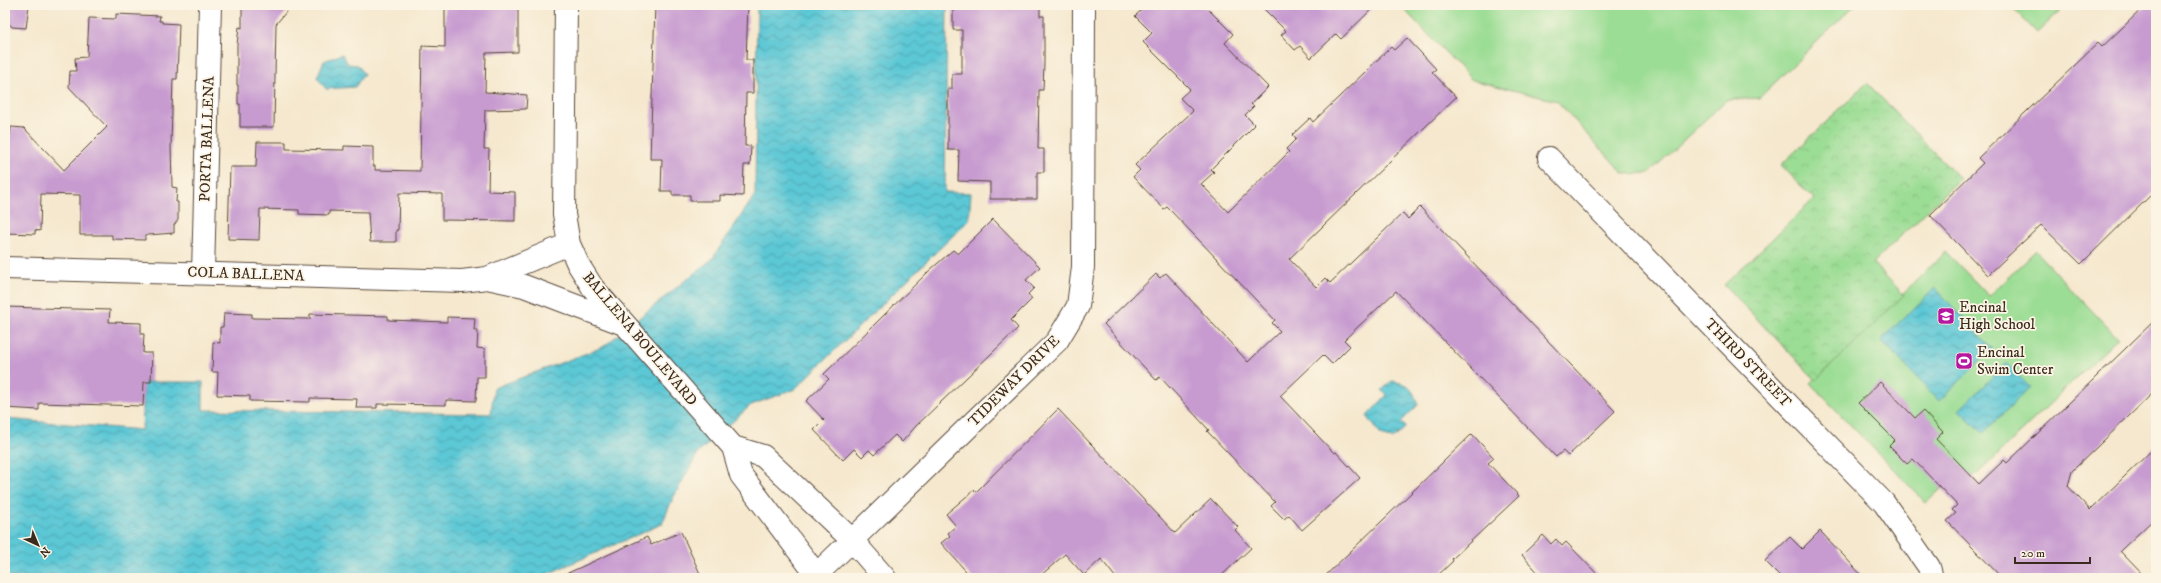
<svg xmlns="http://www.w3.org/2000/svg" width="2161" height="583" viewBox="0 0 2161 583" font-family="'IM FELL DW Pica',serif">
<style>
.green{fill:#9bdd94;stroke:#6b8459}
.park{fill:url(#park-crowns);stroke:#6b8459}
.water{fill:url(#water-waves);stroke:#4c787a}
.building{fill:#c79bd0}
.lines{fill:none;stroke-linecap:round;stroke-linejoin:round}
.minor-casing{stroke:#574638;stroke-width:24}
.minor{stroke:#fff;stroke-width:22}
.labels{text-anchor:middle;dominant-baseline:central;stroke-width:3.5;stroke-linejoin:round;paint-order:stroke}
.street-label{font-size:15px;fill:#3b2a1e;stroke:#fcf5e5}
.poi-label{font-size:15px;fill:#3b2a1e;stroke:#fcf5e5;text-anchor:start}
</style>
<defs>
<pattern id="park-crowns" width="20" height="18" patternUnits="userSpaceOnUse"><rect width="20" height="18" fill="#9bdd94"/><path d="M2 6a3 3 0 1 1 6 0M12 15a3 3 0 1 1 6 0" fill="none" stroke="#86be7f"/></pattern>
<pattern id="water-waves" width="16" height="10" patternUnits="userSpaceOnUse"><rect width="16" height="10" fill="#5cc7d5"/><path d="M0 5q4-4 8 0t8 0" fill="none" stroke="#4da2ac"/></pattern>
</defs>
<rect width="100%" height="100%" fill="#fcf5e5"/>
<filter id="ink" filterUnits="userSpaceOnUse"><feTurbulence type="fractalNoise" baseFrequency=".025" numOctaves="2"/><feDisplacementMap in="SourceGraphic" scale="8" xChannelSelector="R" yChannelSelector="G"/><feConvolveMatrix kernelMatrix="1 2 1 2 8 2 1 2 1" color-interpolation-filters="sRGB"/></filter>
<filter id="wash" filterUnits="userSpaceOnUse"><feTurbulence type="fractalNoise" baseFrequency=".012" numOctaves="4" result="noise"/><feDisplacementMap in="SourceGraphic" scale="16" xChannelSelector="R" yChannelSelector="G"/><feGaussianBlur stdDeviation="0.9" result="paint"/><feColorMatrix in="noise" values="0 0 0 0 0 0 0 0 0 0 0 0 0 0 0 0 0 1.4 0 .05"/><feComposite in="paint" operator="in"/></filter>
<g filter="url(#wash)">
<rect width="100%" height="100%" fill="#f5e8ce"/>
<path class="green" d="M1400 5H1855L1759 98 1726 100 1649 173 1624 174 1557 101 1472 80Z
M2010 5H2066L2037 33Z
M2035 251 2118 338 1973 478 1963 468 1926 503 1810 383 1946 252 1989 296Z"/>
<path class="park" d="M1867 83 1960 179 1873 263 1904 295 1816 380 1724 285 1814 199 1781 165Z"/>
<path class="water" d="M757 5H947L945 192 971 193 969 220 795 389 751 405 698 453 672 500 662 524 538 578H5V419L142 430 144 382H203V410L491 414 494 388 603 347 712 259 755 195Z
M342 54 348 64 358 65 364 74 355 87 326 89 317 77 324 61Z
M1935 288 1993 349 1939 401 1881 340Z
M2006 363 2030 387 1983 433 1959 410Z
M1392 381C1409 384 1413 389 1418 405L1401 422 1406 427 1393 439 1381 435 1367 416 1387 395 1382 390Z"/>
<g id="blocks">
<path class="building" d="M5 5H29L26 28 12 27 5 19Z
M242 5H292L276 24 274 127H240V104H238V85H237V45L239 27 242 28Z
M445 5H518V52L486 53 485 92 527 95 526 109 485 110 484 149H489L488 191 515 192V221L442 220V194L399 193 398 230H396V242H370L368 212 329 211V215L299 214V210L260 209 259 240 228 239 230 167H256L257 142H286V149L344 150V146L373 147V166H375V170L420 171 422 46 445 47Z
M655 5H748L746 60H753V93H746L745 146H751L750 165H744L743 196 720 195V201H690V195H672V191H661L662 159H650Z
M953 5H1040V16H1044V63L1043 90H1039L1038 149H1044V172H1037V199H990V182L958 181 959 150H948V89H952V74H962V30H953Z
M1147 5H1204L1233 34 1225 43 1268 87 1251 104 1254 106 1245 115 1255 125 1211 169 1214 172 1201 184 1228 212 1289 152 1286 149 1296 139 1292 135 1310 118 1313 122 1391 47 1394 50 1407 38 1436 69 1432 72 1456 97 1289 259 1316 287 1325 278 1330 283 1403 213 1408 219 1420 207 1615 411 1568 456 1563 451 1556 457 1396 291 1344 340 1350 346 1332 364 1323 355 1280 396 1334 453 1336 452 1360 478 1302 530 1289 515 1284 519 1271 506 1275 502 1207 431 1209 430 1160 377 1156 380 1104 324 1156 274 1160 278 1166 273 1248 362 1280 331 1272 323 1275 320 1198 239 1167 207 1164 209 1133 177 1140 170 1135 165 1193 111 1180 98 1190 89 1143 42 1152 33 1135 16Z
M1260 5H1376L1341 39 1336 34 1311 58 1300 46 1295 50 1281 35 1286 31Z
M2146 5H2156V190L2081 264 2041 225 1988 275 1930 215 1983 163 1978 158 2098 43 2102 47Z
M116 14 160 16 159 21H162V23L179 24 177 79H173L171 145 172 187 177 188 176 202H178V220L174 225V233L148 235 145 236V240L112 239V235H80V195L41 194 40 231 35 230V234L5 233V135H10L11 127 24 128 64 170 107 127 69 87 70 71H76L75 58 87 57 89 18 116 19Z
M993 219 1040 267 1026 280 1034 288 1028 294 1032 299 1011 320 1018 328 916 426 902 442 895 435 874 455 869 450 862 457 854 449 843 460 814 430 824 420 806 401 829 379 824 374 930 270 953 250 958 254Z
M5 307 110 310 109 322 141 323V334H144L143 353H152L151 382H144L143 406 39 403V410L5 408Z
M224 313 252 314V318L310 319V314L388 316V320L447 322V317L475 318 474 330H478L477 348 485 349V377H477L476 401 446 400V405L377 404V408H356L357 399 310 398V402L250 401V396L217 395 218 372H212L213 342 220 343V327H223Z
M2156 319V390L2072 471 2068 486 2090 510 2156 446V517L2120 551 2146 578H2002L1947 521 1956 513 1952 510 1957 505 1913 459 1907 464 1889 446 1895 440 1858 403 1880 382 1915 418 1923 411 1943 432 1936 439 1979 484 2004 460 2007 463Z
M1058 409 1175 533 1211 499 1238 527 1235 530 1251 548 1219 578H1116L1101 559 1084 575 1065 554 1038 578H972L941 543 950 536 948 533 956 526 946 514 974 490 976 492Z
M1472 434 1494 458 1488 463 1519 496 1452 559 1453 561 1435 578H1323Z
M1820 531 1843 555 1864 578H1782L1765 561 1790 537 1802 549Z
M681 532 702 578H557L647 537 651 545Z
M1543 535 1551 544 1556 539 1562 546 1566 542 1601 578H1543L1522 555Z"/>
</g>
</g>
<g filter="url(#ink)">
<use href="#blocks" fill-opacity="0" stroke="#574638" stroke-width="1"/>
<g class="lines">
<defs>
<path id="minor" d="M566 5 564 214 569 244 578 264 593 288 733 447 741 475 819 578
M1549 158 1884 503 1929 567 1932 578
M5 268 462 281 487 278 569 244
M203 273 210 5
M487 278 524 286 621 323
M733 447 763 456 852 540 885 578
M813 578 1057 341 1078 306 1083 267 1084 5"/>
</defs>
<use href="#minor" class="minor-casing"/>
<use href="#minor" class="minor"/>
</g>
</g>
<defs>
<symbol id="school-square" viewBox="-11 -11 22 22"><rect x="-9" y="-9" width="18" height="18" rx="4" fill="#b5179e" stroke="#fcf5e5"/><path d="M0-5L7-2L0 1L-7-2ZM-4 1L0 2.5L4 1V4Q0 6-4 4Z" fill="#fff"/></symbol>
<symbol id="stadium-square" viewBox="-11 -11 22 22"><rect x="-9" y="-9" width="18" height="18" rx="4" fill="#b5179e" stroke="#fcf5e5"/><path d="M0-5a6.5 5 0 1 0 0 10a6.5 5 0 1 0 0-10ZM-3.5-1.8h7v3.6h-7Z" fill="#fff"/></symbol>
</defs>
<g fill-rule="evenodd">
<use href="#school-square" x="1936" y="306" width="20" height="20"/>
<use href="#stadium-square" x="1954" y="351" width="20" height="20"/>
</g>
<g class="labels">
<g class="street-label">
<text transform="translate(207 139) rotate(-88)">PORTA BALLENA</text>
<text transform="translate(246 274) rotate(2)">COLA BALLENA</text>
<text transform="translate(640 339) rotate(50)">BALLENA BOULEVARD</text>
<text transform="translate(1748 363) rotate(46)">THIRD STREET</text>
<text transform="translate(1014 381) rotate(-45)">TIDEWAY DRIVE</text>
</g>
<g class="poi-label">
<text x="1959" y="307">Encinal<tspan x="1959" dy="17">High School</tspan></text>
<text x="1977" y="352">Encinal<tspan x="1977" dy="17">Swim Center</tspan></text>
</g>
</g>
<rect width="2161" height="583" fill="none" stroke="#fcf5e5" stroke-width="20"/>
<g transform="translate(38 545) rotate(136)" stroke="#fcf5e5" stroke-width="3" paint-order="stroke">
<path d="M0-3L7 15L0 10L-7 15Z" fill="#3b2a1e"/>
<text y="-6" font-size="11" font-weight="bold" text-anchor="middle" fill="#3b2a1e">N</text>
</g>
<path d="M2015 557v6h75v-6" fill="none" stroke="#3b2a1e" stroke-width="2"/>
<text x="2021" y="557" font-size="12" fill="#3b2a1e" stroke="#fcf5e5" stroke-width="3" paint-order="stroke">20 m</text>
</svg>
